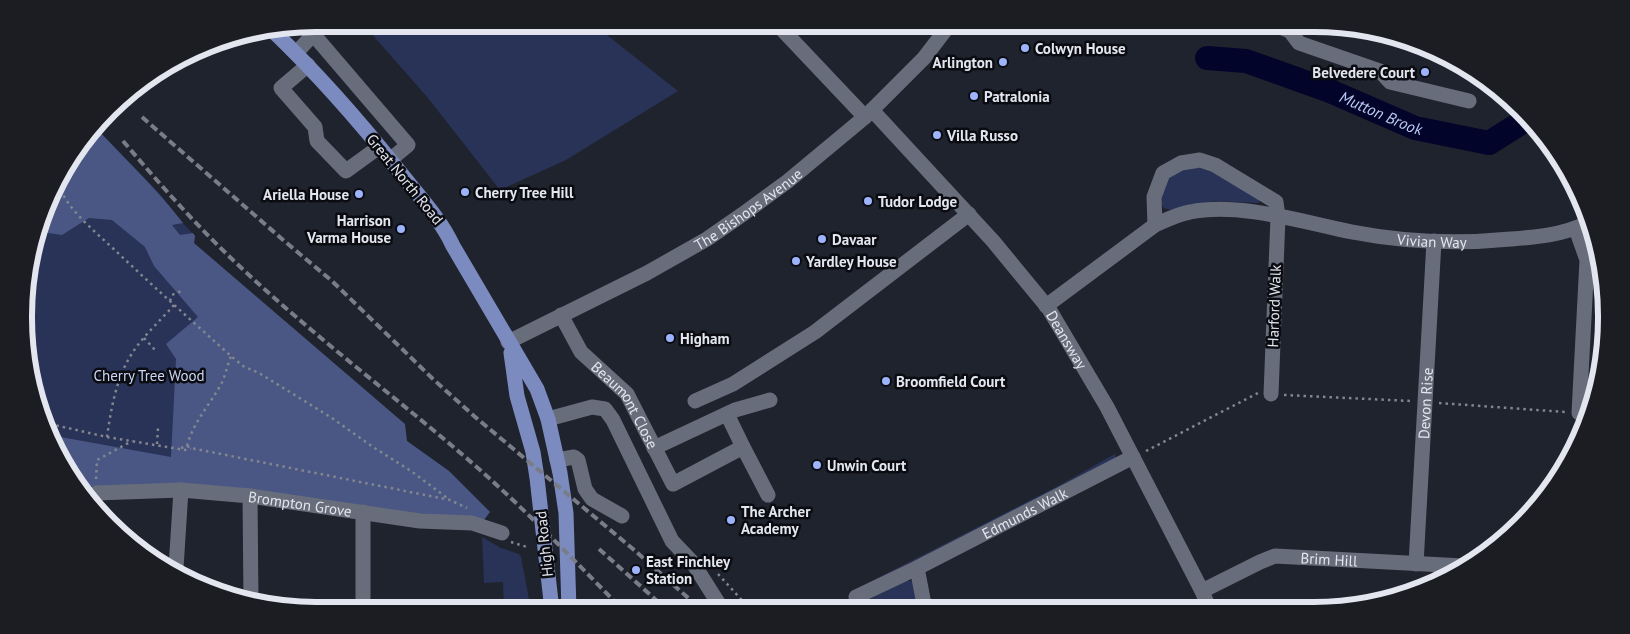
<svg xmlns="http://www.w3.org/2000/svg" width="1630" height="634" viewBox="0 0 1630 634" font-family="'PT Sans',sans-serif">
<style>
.green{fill:#293357}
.forest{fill:#4a5784}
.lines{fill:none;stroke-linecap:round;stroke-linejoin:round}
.river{stroke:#030429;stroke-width:24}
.path{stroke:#82868f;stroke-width:2.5;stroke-dasharray:2.5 4;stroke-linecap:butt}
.minor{stroke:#686d7b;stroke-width:15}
.major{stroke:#7b8bbf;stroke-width:15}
.rail{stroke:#7a7d87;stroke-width:4;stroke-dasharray:8 4;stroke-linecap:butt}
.poi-dot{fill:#9db4fd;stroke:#0b0c11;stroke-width:2}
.labels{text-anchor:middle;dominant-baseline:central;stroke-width:5;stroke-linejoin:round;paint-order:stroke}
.poi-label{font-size:15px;font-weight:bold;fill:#e3e6ee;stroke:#0b0c11;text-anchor:start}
.street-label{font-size:15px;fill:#e3e6ee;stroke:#0b0c11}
.park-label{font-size:15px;fill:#ccd6f4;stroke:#0b0c11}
.water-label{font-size:16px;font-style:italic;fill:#bdcbf7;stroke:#0b0c11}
.rim{fill:none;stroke:#e3e6ee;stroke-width:6}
</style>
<rect width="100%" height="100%" fill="#1f232e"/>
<path class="green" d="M363 24H593L678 91 566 160 500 190 428 98Z
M97 129 159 193 183 223 195 236 193 254 407 441 449 471 490 512 228 487 79 486 73 480 29 374 26 278 63 171Z
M1188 166 1208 167 1260 199 1259 203 1214 201 1171 210 1164 208 1159 201C1164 179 1168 175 1188 166Z
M1115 454 1116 458 869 585 862 586 1058 486Z
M482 537 501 548 519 554 521 557 531 610H504L503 582 484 583Z
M906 581H911L913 583 920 609H866L865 606 868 600Z"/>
<path class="forest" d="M97 129C126 160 157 189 183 223L172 225 180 235 193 233 195 236 194 243 405 424 407 441 449 471 490 512 484 520 420 516 114 487 79 486 73 480 55 436 171 457 176 359 166 344 198 317 154 266 145 247 112 220 89 218 62 235 42 232 63 171Z"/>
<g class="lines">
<path class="river" id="s1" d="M1207 58 1246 61 1330 91 1415 128 1489 143 1524 121"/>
<path class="path" d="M58 184C67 210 98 234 118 253 155 288 193 322 231 356L243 366 259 373 332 418 373 447 411 471 450 500
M170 301 172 295 184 290
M144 338 157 352
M1284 395 1411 401
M1439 403 1565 412
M50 424 107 437 185 450 191 449
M107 437C111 409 116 379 131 355 142 337 160 321 174 305
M157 444 158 428
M187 446C193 423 208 407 220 386 225 378 227 366 231 356
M181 448 187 446 191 448 450 500 467 508
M1146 451 1258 393
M96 479 97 460 132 441
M511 542 527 547
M718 574 750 609
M586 600 596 610"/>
<g class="minor">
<path d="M777 24 865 117"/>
<path d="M1273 24 1290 31 1299 43 1380 71 1390 82 1469 101"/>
<path d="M313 34 408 145 390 160"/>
<path d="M296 53 323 24"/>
<path d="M308 65 281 88 315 127 317 141 346 171 379 147"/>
<path id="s2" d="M872 110 993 241 1049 309 1107 407 1202 591 1209 608"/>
<path d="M1155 225 1154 197 1163 173 1181 163 1200 160 1215 165 1276 202 1278 217 1271 394"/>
<path d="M1576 229 1587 260 1579 413"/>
<path id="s3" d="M1046 306 1155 225C1166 220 1178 214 1190 212 1239 202 1303 222 1352 232 1404 242 1459 244 1511 239 1536 237 1562 235 1585 224"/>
<path id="s4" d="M561 315 581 352 627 394 673 484 743 447 768 495"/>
<path id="s5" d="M508 342 647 273 707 239 743 214 788 181 865 117 924 58 950 24"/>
<path d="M695 401 733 384 815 332 969 214"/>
<path d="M727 414 743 447"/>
<path d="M548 419 592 407 605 409 613 420 672 541 693 563 722 609"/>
<path d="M654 448 735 410 770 400"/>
<path d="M557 460 574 457 578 460 585 489 592 499 622 516"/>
<path d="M250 496 251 602"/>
<path id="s6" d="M95 504 96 493 181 490 250 496 420 521 472 523 502 533"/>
<path id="s7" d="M1416 564 1434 241"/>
<path d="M176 568 181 490"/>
<path d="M917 568 925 609"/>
<path id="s8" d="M1202 591 1260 562 1275 556 1463 566"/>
<path id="s9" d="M860 609 856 597 917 568 1133 457"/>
<path d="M363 610V512"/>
</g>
<path class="major" d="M273 31C319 75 360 122 399 171 418 195 440 218 453 246L537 389 548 419 560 473 566 513 569 610
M511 353 517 396 533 452 537 478 552 610"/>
<path class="rail" d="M142 117 282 239 332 281 433 379 474 416 633 549 686 596 700 609
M123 141C158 182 194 223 233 260 306 330 388 391 464 456 520 504 571 557 622 609
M599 549 666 609"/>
</g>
<g class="poi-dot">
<circle cx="1025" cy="48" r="5"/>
<circle cx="1003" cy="62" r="5"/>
<circle cx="1425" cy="72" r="5"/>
<circle cx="974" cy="96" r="5"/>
<circle cx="937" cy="135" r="5"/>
<circle cx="465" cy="192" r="5"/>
<circle cx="359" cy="194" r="5"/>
<circle cx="868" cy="201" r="5"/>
<circle cx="401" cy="229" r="5"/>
<circle cx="822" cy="239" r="5"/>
<circle cx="796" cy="261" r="5"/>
<circle cx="670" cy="338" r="5"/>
<circle cx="886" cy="381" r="5"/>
<circle cx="817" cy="465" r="5"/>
<circle cx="731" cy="520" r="5"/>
<circle cx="636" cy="570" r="5"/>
</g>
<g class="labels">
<g class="poi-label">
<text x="1035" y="48">Colwyn House</text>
<text x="993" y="62" text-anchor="end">Arlington</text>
<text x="1415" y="72" text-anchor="end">Belvedere Court</text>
<text x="984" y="96">Patralonia</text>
<text x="947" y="135">Villa Russo</text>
<text x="475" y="192">Cherry Tree Hill</text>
<text x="349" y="194" text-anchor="end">Ariella House</text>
<text x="878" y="201">Tudor Lodge</text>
<text x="391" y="220" text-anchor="end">Harrison<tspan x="391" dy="17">Varma House</tspan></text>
<text x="832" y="239">Davaar</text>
<text x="806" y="261">Yardley House</text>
<text x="680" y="338">Higham</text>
<text x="896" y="381">Broomfield Court</text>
<text x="827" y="465">Unwin Court</text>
<text x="741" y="511">The Archer<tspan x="741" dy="17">Academy</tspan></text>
<text x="646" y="561">East Finchley<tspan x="646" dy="17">Station</tspan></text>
</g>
<g class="street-label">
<text transform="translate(405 179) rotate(51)">Great North Road</text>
<text stroke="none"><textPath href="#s5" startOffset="275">The Bishops Avenue</textPath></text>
<text stroke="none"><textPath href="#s3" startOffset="418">Vivian Way</textPath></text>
<text transform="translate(1274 306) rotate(-88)">Harford Walk</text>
<text stroke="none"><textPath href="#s2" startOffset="302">Deansway</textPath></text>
<text stroke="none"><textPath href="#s4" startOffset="112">Beaumont Close</textPath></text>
<text stroke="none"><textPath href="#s7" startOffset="161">Devon Rise</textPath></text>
<text stroke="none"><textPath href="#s6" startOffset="216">Brompton Grove</textPath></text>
<text stroke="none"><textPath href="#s9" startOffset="201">Edmunds Walk</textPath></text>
<text transform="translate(544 544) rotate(-96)">High Road</text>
<text stroke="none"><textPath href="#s8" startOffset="135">Brim Hill</textPath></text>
</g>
<g class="park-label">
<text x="149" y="375">Cherry Tree Wood</text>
</g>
<g class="water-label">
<text stroke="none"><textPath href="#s1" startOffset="184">Mutton Brook</textPath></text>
</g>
</g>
<path d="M0 0H1630V634H0ZM316 32H1314A284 284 0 0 1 1598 316V318A284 284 0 0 1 1314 602H316A284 284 0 0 1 32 318V316A284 284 0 0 1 316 32Z" fill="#1c1d23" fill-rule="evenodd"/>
<path class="rim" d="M316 32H1314A284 284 0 0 1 1598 316V318A284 284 0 0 1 1314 602H316A284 284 0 0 1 32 318V316A284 284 0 0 1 316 32Z"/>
</svg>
